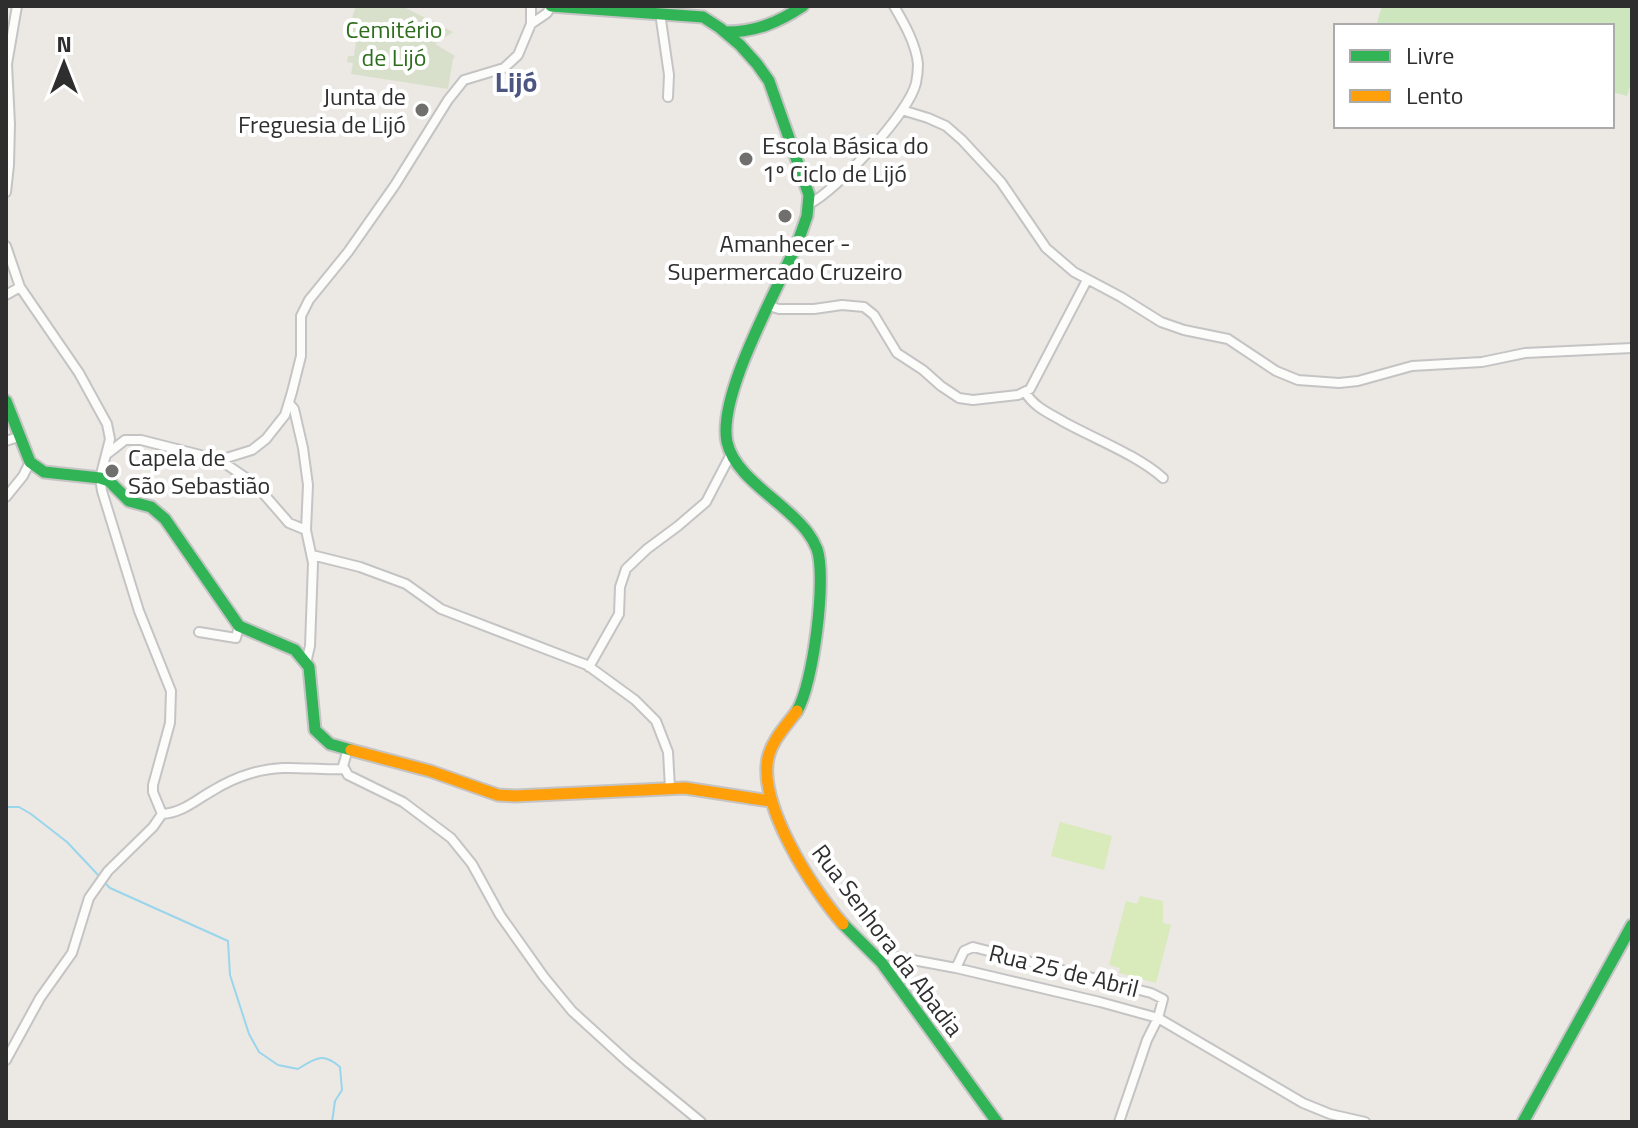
<svg xmlns="http://www.w3.org/2000/svg" width="1638" height="1128" viewBox="0 0 1638 1128" font-family="'Titillium Web',sans-serif">
<style>
.green{fill:#cee6be}
.cemetery{fill:#d8e0cc}
.pitch{fill:#d9eabb}
.lines{fill:none;stroke-linecap:round;stroke-linejoin:round}
.stream{stroke:#99d6ec;stroke-width:2}
.street-casing{stroke:#c5c4c5;stroke-width:12}
.fast-casing{stroke:#c5c4c5;stroke-width:15}
.slow-casing{stroke:#c5c4c5;stroke-width:15}
.street{stroke:#fcfcfb;stroke-width:8}
.fast{stroke:#30b455;stroke-width:11}
.slow{stroke:#ff9f0a;stroke-width:11}
.poi-dot{fill:#706f6e;stroke:#fff;stroke-width:3}
.labels{text-anchor:middle;dominant-baseline:central;stroke-width:8;stroke-linejoin:round;paint-order:stroke}
.park-label{font-size:24px;fill:#2c6e1b;stroke:#fff}
.poi-label{font-size:24px;fill:#2e2e2e;stroke:#fff;text-anchor:start}
.street-label{font-size:24px;fill:#2e2e2e;stroke:#fff}
.quarter-label{font-size:28px;font-weight:bold;fill:#4d5680;stroke:#fff}
</style>
<rect width="100%" height="100%" fill="#ece8e4"/>
<path class="green" d="M1382 6H1632V80L1627 96 1612 92V26H1376Z"/>
<path class="cemetery" d="M356 6H402L453 32 435 44 455 56 453 59 448 89 351 74 353 63 347 62 348 56H354L357 34 348 30Z"/>
<path class="pitch" d="M1060 822 1112 836 1104 870 1051 856Z
M1140 896 1163 901V923L1171 925 1156 983 1119 973 1120 968 1109 965 1126 901 1137 904Z"/>
<g class="lines">
<path class="stream" d="M6 807H19L31 814 67 842 100 877
M104 882 110 888 228 941 230 975 249 1034 259 1052 278 1065 298 1069C315 1058 323 1052 340 1067L342 1090 335 1101 332 1122"/>
<defs>
<path id="street" d="M660 13 669 75 668 97
M531 24 547 13 551 6
M902 110 928 118 946 126 962 140 1001 182 1046 248 1074 272 1121 297 1161 322 1184 330 1228 339 1276 371 1298 380 1339 383 1358 381 1412 366 1482 362 1525 353 1632 348
M6 192 9 165 10 124 7 64 17 6
M809 204C837 190 909 113 916 83 917 78 918 69 918 64 916 44 904 23 894 6
M6 246 20 287 79 373 107 424 110 439 100 478 102 491 139 611 171 691 170 723 153 785V792L162 814 153 827 108 871 89 898 72 953 40 998 6 1060
M6 295 20 287
M769 306 779 309H814L842 305 864 307 874 315 897 353 923 370 941 386 959 398 973 400 1018 395 1030 389 1087 280
M1025 392C1035 408 1049 413 1064 422 1095 439 1137 455 1163 478
M289 403 294 409 303 448 308 485 306 530 313 563 310 646 306 663
M6 441 21 436
M107 454 125 440H141L220 460 252 450 266 439 285 415 292 392 301 356V316L309 300 348 252 395 185 448 100 464 80 504 68 518 55 531 24V6
M220 460 255 484 289 523 306 530
M6 497 23 476 30 462
M312 555 360 567 406 584 441 609 587 665 635 700 656 721 668 752 670 788
M199 632 236 638 239 626
M589 667 619 614 620 587 626 569 647 549 678 526 706 502 731 454
M348 749 343 766 348 775 403 802 451 838 472 864 500 915 544 977 572 1011 628 1062 701 1122
M162 814C182 813 196 800 212 791 225 783 238 777 252 773 286 763 311 771 344 769
M875 956 886 955 956 968 1100 1002 1158 1018 1303 1103 1330 1114 1365 1122
M956 968 964 951 973 947 1151 993 1163 999 1158 1018 1147 1040 1119 1122"/>
<path id="fast" d="M551 6 703 17 720 28 740 45 757 64 769 81 809 195 807 216 800 236C781 285 717 393 727 442 735 479 787 503 808 533 811 537 815 544 817 549 827 578 813 685 797 711
M726 32C756 32 779 22 803 6
M6 401 30 462 44 472 100 478 109 481 129 501 151 507 165 519 239 626 295 650 309 667 315 730 330 744 351 750
M843 924 881 962 997 1122
M1523 1122 1632 925"/>
<path id="slow" d="M797 711C786 726 772 740 768 758 758 805 813 890 843 924
M351 750 430 771 498 795 515 796 685 788 770 801"/>
</defs>
<use href="#street" class="street-casing"/>
<use href="#fast" class="fast-casing"/>
<use href="#slow" class="slow-casing"/>
<use href="#street" class="street"/>
<use href="#fast" class="fast"/>
<use href="#slow" class="slow"/>
</g>
<g class="poi-dot">
<circle cx="422" cy="110" r="8"/>
<circle cx="746" cy="159" r="8"/>
<circle cx="785" cy="216" r="8"/>
<circle cx="112" cy="471" r="8"/>
</g>
<g class="labels">
<g class="park-label">
<text x="394" y="29">Cemitério<tspan x="394" dy="28">de Lijó</tspan></text>
</g>
<g class="poi-label">
<text x="406" y="96" text-anchor="end">Junta de<tspan x="406" dy="28">Freguesia de Lijó</tspan></text>
<text x="762" y="145">Escola Básica do<tspan x="762" dy="28">1º Ciclo de Lijó</tspan></text>
<text x="785" y="243" text-anchor="middle">Amanhecer -<tspan x="785" dy="28">Supermercado Cruzeiro</tspan></text>
<text x="128" y="457">Capela de<tspan x="128" dy="28">São Sebastião</tspan></text>
</g>
<g class="street-label">
<text transform="translate(888 940) rotate(53)">Rua Senhora da Abadia</text>
<text transform="translate(1064 970) rotate(14)">Rua 25 de Abril</text>
</g>
<g class="quarter-label">
<text x="516" y="81">Lijó</text>
</g>
</g>
<rect width="1638" height="1128" fill="none" stroke="#2e2e2e" stroke-width="16"/>
<rect x="1334" y="24" width="280" height="104" fill="#ffffff" stroke="#ababab" stroke-width="2"/>
<rect x="1350" y="50" width="40" height="12" fill="#30b455" stroke="#ababab" stroke-width="2"/>
<text x="1406" y="64" font-size="24" fill="#2e2e2e">Livre</text>
<rect x="1350" y="90" width="40" height="12" fill="#ff9f0a" stroke="#ababab" stroke-width="2"/>
<text x="1406" y="104" font-size="24" fill="#2e2e2e">Lento</text>
<g transform="translate(64 64)" stroke="#ffffff" stroke-width="6" paint-order="stroke">
<path d="M0-6L14 30L0 20L-14 30Z" fill="#2e2e2e"/>
<text y="-12" font-size="22" font-weight="bold" text-anchor="middle" fill="#2e2e2e">N</text>
</g>
</svg>
